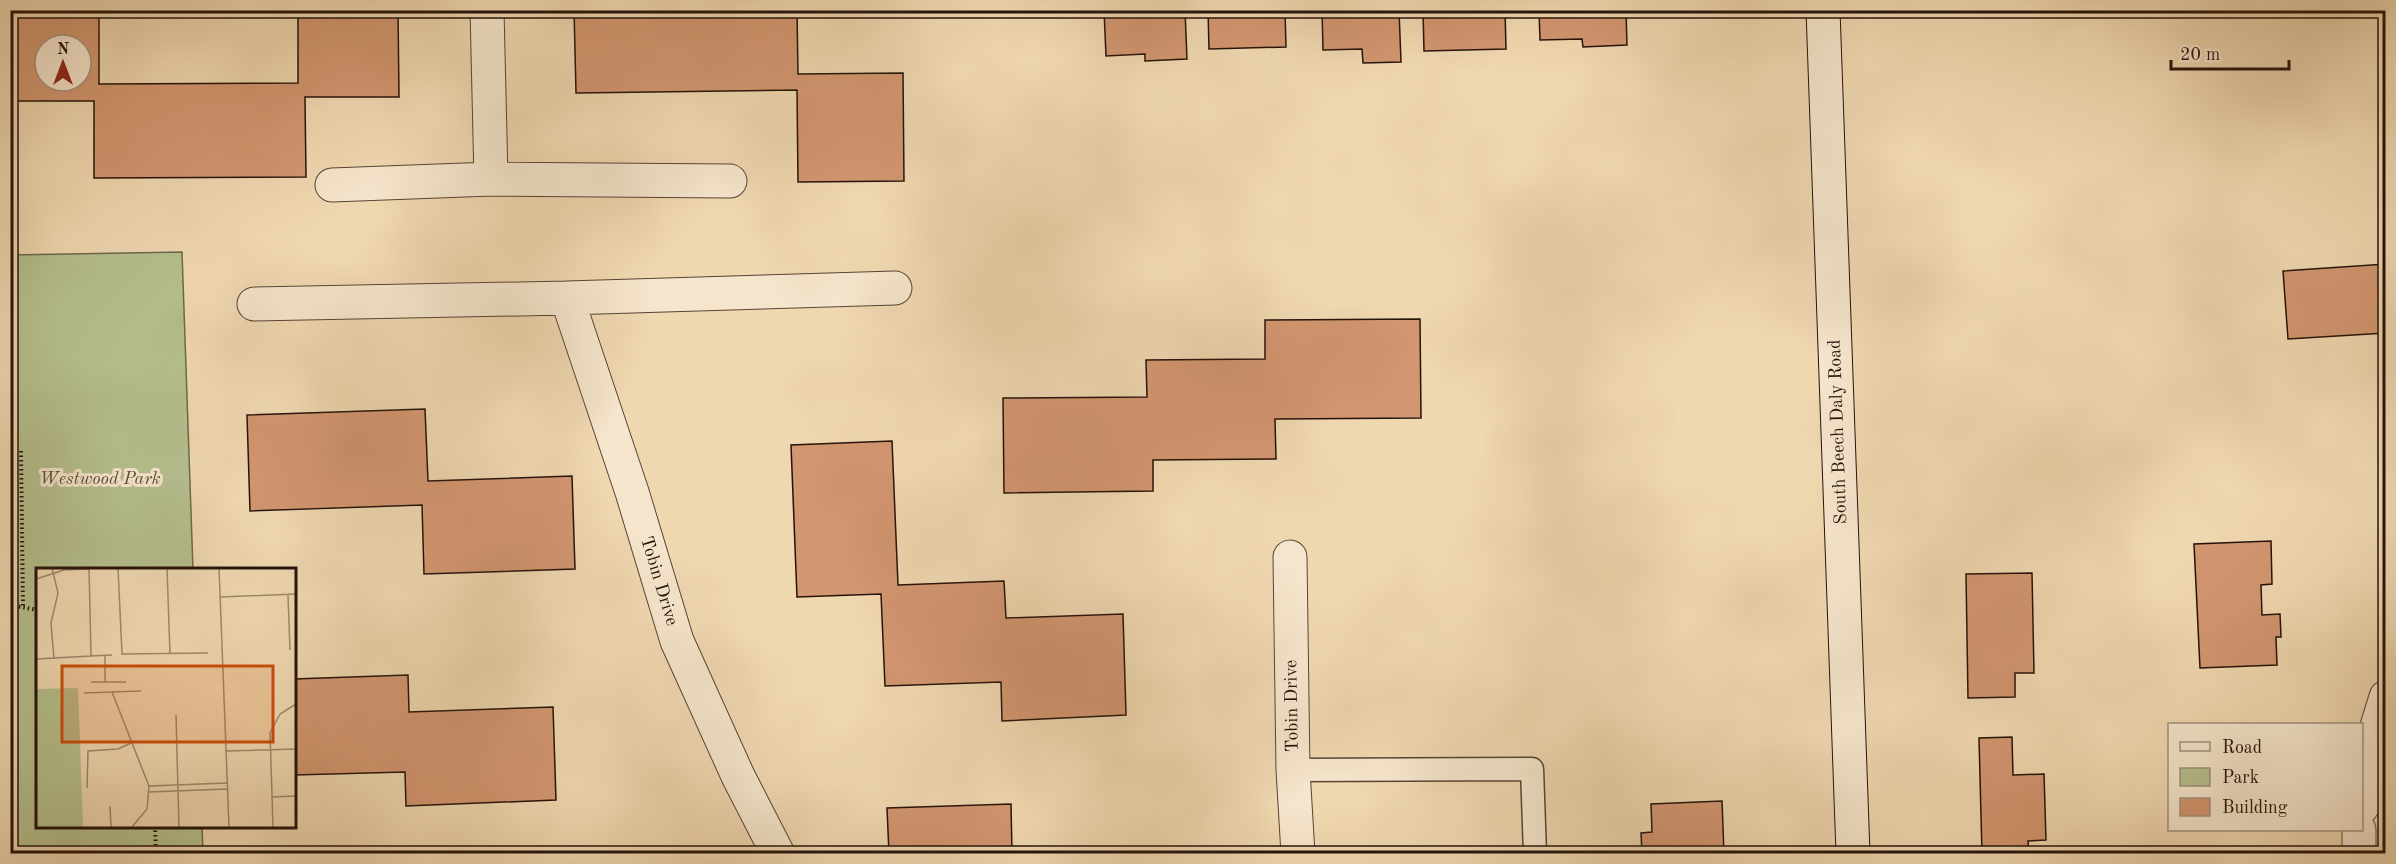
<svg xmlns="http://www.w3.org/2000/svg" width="2396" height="864" viewBox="0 0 2396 864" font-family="'Old Standard TT',serif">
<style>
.green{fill:#b5bf8e;stroke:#6c694c;stroke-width:1.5}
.building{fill:#d29670;stroke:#24130a;stroke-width:1.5;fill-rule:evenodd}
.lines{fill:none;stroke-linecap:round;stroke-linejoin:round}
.lane-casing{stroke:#574434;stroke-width:25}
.street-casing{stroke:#574434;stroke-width:35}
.secondary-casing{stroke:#24130a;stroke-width:35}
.path{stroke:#24130a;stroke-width:4;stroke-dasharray:1.5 3;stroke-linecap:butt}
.lane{stroke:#f5e5cc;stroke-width:22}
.street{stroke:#f5e5cc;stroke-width:33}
.secondary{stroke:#f5e5cc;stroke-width:33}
.labels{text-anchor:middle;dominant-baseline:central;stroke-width:6;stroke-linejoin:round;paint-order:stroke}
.street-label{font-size:18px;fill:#24130a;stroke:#f5e5cc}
.park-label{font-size:18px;font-style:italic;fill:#574f38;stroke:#f5e5cc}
.inset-road{fill:none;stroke:#9e896e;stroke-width:1.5}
.view{fill:#cb4e0c;fill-opacity:0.15;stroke:#cb4e0c;stroke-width:3}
.inset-edge{fill:none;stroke:#24130a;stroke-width:3}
</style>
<rect width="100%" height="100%" fill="#efd7b0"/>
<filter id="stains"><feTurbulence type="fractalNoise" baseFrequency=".00333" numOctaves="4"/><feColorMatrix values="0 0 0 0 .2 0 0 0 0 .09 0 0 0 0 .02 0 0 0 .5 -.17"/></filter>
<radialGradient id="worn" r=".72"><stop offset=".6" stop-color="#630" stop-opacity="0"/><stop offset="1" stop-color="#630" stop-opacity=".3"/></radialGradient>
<path class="green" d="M182 252 193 570H38V826L202 827 203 853H11V255Z"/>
<path class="building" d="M10 10H99V84L298 83V10H398L399 97H305L306 177 94 178V101H10ZM45 45H81V81H45Z
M574 10H797L798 74 903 73 904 181 798 182 797 90 576 93Z
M1104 10H1185L1187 59 1145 61V54L1106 56Z
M1208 10H1285L1286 47 1209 49Z
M1322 10H1399L1401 62 1363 63 1362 49 1323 50Z
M1423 10H1505L1506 49 1424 51Z
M1539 10H1626L1627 45 1583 47 1582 39 1540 40Z
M2386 264V333L2288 339 2283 271Z
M1420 319 1421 418 1275 419 1276 459 1153 460V491L1004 493 1003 398 1147 397 1146 360 1265 359V320Z
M425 409 428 481 572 476 575 569 424 574 422 505 250 511 247 415Z
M892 441 898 585 1004 581 1006 618 1123 614 1126 715 1002 721 1001 682 885 686 881 594 797 597 791 445Z
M2271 541 2272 584 2261 585 2262 615 2280 614 2281 637H2276L2277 665 2200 668 2194 544Z
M2032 573 2034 673H2015V697L1968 698 1966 574Z
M408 675 409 712 553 707 556 800 406 806 405 772 294 775V679Z
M2012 737 2013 775 2044 774 2046 840 2028 841 2029 854H1982L1979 738Z
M1722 801 1724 854H1642L1641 833 1652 832 1651 804Z
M1011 804 1012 854H889L887 808Z"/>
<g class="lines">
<defs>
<path id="lane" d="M1293 770 1532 769 1535 854"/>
<path id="street" d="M487 10 491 179
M332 185 491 179 730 181
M254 304 567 298
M1290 557 1293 770 1298 854
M2362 807 2366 762 2386 697
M2359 830V854
M778 854 738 776 677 641 632 492 567 298 895 288"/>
<path id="secondary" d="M1823 10 1853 854"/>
</defs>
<use href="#lane" class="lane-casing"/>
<use href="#street" class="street-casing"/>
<use href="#secondary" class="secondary-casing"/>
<path class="path" d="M21 451 23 607
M10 605 38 610
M155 826 156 854"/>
<use href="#lane" class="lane"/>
<use href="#street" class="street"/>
<use href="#secondary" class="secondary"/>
</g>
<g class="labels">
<g class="street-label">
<text transform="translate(1838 432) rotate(-92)">South Beech Daly Road</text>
<text transform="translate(659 581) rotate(73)">Tobin Drive</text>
<text transform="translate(1292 706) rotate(-91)">Tobin Drive</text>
</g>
<g class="park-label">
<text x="100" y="479">Westwood Park</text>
</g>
</g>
<g transform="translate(36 568)">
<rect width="260" height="260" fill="#efd7b0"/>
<path d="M42 120 47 259H0V121Z" fill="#b5bf8e"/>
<path class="inset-road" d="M16 0 22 25 15 55 18 91M82 0 86 86 172 85M131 0 134 86M183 0 193 259M0 11 28 2 53 1M252 27 254 82M184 29 260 26M55 88 76 87M69 88V114M0 91 55 88 53 0M55 114H90M48 125 76 124M140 147 143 259M189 183 260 181M113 218 191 215M51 220 52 183 82 181 95 175M113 224 191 221M236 229 260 228M74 238 75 259M96 259 111 241 113 218 76 124 105 123M237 259 234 165 244 146 260 136"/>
<path class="view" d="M26 98H237V174H26Z"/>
<rect width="260" height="260" class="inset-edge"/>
</g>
<rect width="2396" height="864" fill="none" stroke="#efd7b0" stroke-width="36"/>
<rect x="12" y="12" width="2372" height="840" fill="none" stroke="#24130a" stroke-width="3"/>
<rect x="18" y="18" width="2360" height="828" fill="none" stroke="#24130a" stroke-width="1.5"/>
<rect x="2168" y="723" width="195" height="108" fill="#f5e5cc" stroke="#a1917e" stroke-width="1.5"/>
<rect x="2180" y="742" width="30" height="9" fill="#f5e5cc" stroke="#a1917e" stroke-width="1.5"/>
<text x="2222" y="753" font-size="18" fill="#24130a">Road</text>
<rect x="2180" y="768" width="30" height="18" fill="#b5bf8e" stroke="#a1917e" stroke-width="1.5"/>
<text x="2222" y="783" font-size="18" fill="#24130a">Park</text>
<rect x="2180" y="798" width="30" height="18" fill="#d29670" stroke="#a1917e" stroke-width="1.5"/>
<text x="2222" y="813" font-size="18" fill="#24130a">Building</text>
<g transform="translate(63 63)"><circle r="28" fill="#f5e5cc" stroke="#a1917e" stroke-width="1.5"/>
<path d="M0-4.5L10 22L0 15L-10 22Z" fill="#8f2418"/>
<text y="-9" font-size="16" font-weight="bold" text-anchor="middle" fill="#24130a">N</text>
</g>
<path d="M2171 60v9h118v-9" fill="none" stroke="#24130a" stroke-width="3"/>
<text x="2180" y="60" font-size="18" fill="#24130a" stroke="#f5e5cc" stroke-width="4.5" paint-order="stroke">20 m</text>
<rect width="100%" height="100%" filter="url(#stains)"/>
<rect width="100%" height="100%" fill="url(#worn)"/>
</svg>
